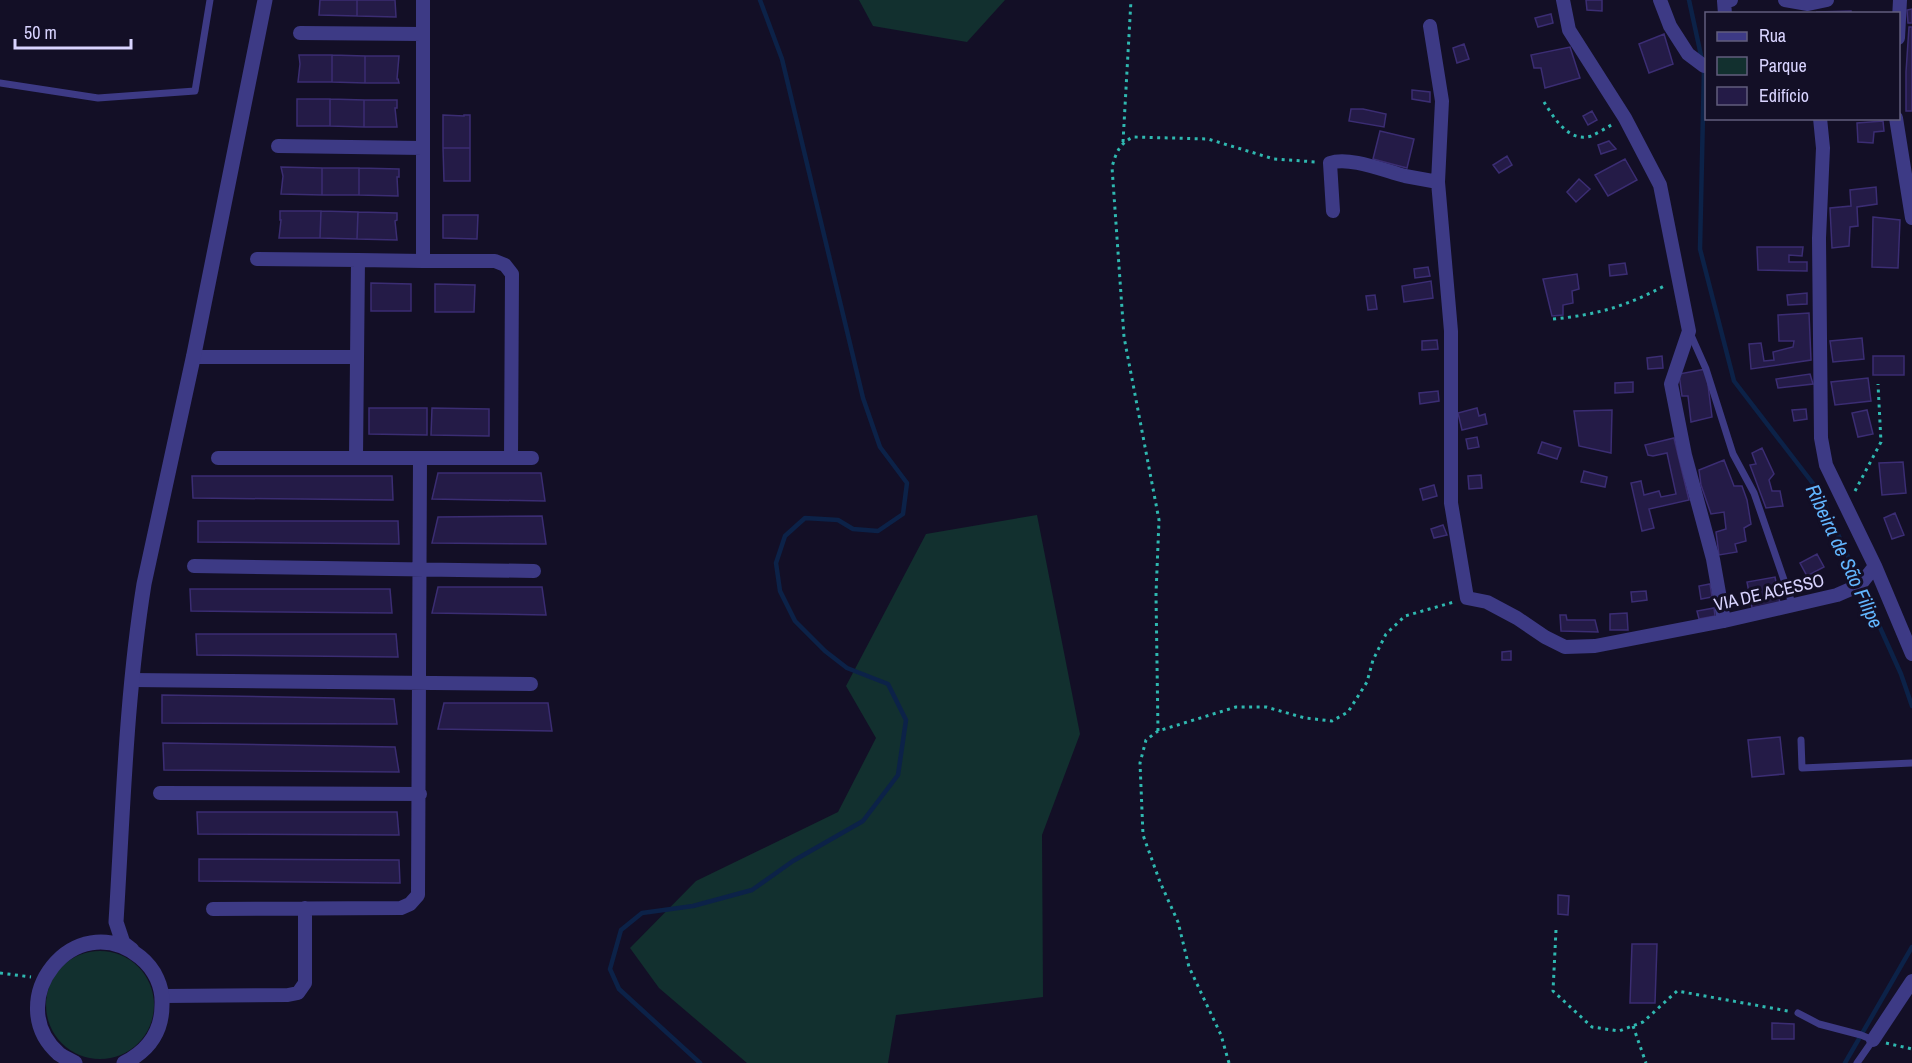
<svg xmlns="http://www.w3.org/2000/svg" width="1912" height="1063" viewBox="0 0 1912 1063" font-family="'Archivo Narrow',sans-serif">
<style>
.green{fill:#12302f}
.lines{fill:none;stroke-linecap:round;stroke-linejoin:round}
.stream{stroke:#0c2248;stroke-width:4.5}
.building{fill:#241b47;stroke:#3b2d73;stroke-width:1.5}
.path{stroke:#2fb8b0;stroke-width:3;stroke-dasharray:3 4.5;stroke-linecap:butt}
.service{stroke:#3d3a85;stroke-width:7}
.minor{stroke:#3d3a85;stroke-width:14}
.tertiary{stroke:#3d3a85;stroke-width:15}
.labels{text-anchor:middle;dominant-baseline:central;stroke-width:6;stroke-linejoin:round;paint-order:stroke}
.street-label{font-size:18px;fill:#d9d4ff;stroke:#130f26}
.water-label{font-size:20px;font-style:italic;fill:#62b6ff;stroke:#130f26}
</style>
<rect width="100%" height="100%" fill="#130f26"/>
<path class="green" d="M859 0H1005L967 42 873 26Z
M1037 515 1080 734 1042 835 1043 997 896 1015 888 1063H747L659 988 630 948 696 881 838 812 876 738 846 686 926 534Z
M46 1005a54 54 0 1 1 108 0a54 54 0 1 1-108 0Z"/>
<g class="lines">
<path class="stream" d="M1689 0 1702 60
M1704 68 1700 249 1734 381 1818 490 1901 674 1912 706
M700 1063 619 989 610 969 621 930 642 913 693 906 752 890 793 861 863 821 898 775 906 720 888 684 847 668 825 651 795 621 780 591 776 563 785 536 805 518 838 520 853 529 878 531 903 514 907 483 880 447 863 398 782 59 760 0
M1845 1063 1912 947"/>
</g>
<path class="building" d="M320 0H357V16L319 15Z
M357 0H395L396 17 357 16Z
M1586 0H1602V11L1587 10Z
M1912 9V23H1908L1907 10Z
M1851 11V14L1816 12Z
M1551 14 1553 23 1538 27 1535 18Z
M1909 27H1912V111H1906V72Z
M1664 34 1673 64 1649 73 1639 44Z
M1464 44 1469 59 1457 63 1453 48Z
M1570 47 1580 78 1545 88 1541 68H1534L1531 55Z
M299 55H332V82H298L300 64Z
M332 55 365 56V83L332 82Z
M365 56H399L397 79H398L399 83H365Z
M1412 90 1430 92V102L1412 99Z
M297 99H330V126H297Z
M330 99 364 100V127L330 126Z
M364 100H397V108H395L397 127H364Z
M1351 109H1363L1386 114 1384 127 1349 121Z
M1592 111 1597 120 1588 125 1583 116Z
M443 115 464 116V115H470V148H443Z
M1883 121 1884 131 1874 132 1873 143 1858 142 1857 123Z
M1380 131 1414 139 1407 168 1373 159Z
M1609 141 1616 149 1601 154 1598 145Z
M443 148H470V181H444Z
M1507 156 1512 165 1499 173 1493 165Z
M1625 159 1637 180 1608 196 1595 175Z
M281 167 322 168V195L281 194 283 176Z
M322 168H359V195H322Z
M359 168 399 169V177H397L398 196 359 195Z
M1579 179 1590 189 1576 202 1567 192Z
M1876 187 1877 204 1857 207 1858 226 1850 227 1849 246 1832 248 1830 208 1851 206 1850 190Z
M280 211H321L320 238H279L281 220H280Z
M321 211 358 212 357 239 320 238Z
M358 212 397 213V220L395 221 397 240 357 239Z
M443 215H478L477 239 443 238Z
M1873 217 1900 220 1898 268 1872 267Z
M1757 247H1803L1802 256 1789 255V262H1807V271L1758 270Z
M1625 263 1627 274 1610 276 1609 265Z
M1428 267 1430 276 1415 278 1414 269Z
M1577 274 1579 289 1572 291 1573 303 1563 305V315L1552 316 1543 279Z
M1431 281 1433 298 1404 302 1402 286Z
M371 283 411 284V311H371Z
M435 284 475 285 474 312H435Z
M1807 293V304L1788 305 1787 295Z
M1375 295 1377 309 1368 310 1366 296Z
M1809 313 1811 360 1751 369 1749 344 1761 343 1764 361 1774 360 1773 352 1793 347 1794 341H1779L1778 315Z
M1862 338 1864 359 1833 362 1830 341Z
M1437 340 1438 349 1422 350V341Z
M1662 356 1663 368 1648 369 1647 358Z
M1873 356H1904V375H1873Z
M1706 369 1712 417 1691 422 1688 396H1682L1679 374Z
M1810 374 1813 384 1778 388 1776 379Z
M1868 378 1871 401 1835 405 1831 382Z
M1633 382V392L1615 393V383Z
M1438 391 1439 401 1420 404 1419 393Z
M369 408H427V435L369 434Z
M432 408 489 409V436L431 435Z
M1477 408 1479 416 1485 414 1487 424 1462 430 1458 413Z
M1806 409 1807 419 1794 421 1792 410Z
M1612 410 1611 453 1579 446 1574 411Z
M1867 410 1873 434 1858 437 1852 413Z
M1477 437 1479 447 1468 449 1466 439Z
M1674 438 1689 500 1649 509 1654 528 1642 531 1631 483 1641 481 1644 495 1659 491 1661 497 1676 494 1667 453 1653 456 1648 455 1645 445Z
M1542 442 1561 448 1557 459 1538 453Z
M1762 448 1774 474 1769 480 1772 491H1780L1783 506 1766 508 1750 465 1756 464 1752 453Z
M1724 460 1734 486H1742L1747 500 1751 524 1744 528 1746 541 1735 544 1737 552 1719 555 1716 532 1726 529 1724 512 1711 514 1701 485 1699 470Z
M1903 462 1906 493 1882 495 1879 463Z
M1584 471 1607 477 1605 487 1581 482Z
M438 473H541L545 501 432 499Z
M1481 475 1482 488 1469 489 1468 476Z
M192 476H392L393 500 193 498Z
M1434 485 1437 496 1423 500 1420 489Z
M1895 513 1904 535 1892 539 1884 518Z
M542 516 546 544 432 543 438 517Z
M198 521H398L399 544 198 542Z
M1443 525 1447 535 1434 538 1431 529Z
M1817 554 1824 567 1807 576 1800 563Z
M1775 577 1780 603 1752 608 1747 582Z
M1710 584 1712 597 1701 599 1699 586Z
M438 587H542L546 615 432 613Z
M190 589H390L392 613 191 611Z
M1646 591 1647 600 1632 602 1631 592Z
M1714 608 1715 616 1699 619 1697 611Z
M1627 613 1628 630H1610V614Z
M1560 615H1566L1567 620H1595L1598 632 1561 631Z
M196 634H396L398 657 197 655Z
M1511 651V660H1502V652Z
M162 695 394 699 397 724 162 723Z
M444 703H548L552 731 438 729Z
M1780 737 1784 774 1752 777 1748 740Z
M163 743 395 747 399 772 164 770Z
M197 812H397L399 835 198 834Z
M199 859 399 860 400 883 199 881Z
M1558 895 1569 896 1568 915 1558 914Z
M1632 944H1657L1655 1003H1630Z
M1772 1023 1794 1024V1039H1772Z"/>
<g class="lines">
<path class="path" d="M1544 102C1554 118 1569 143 1591 136 1598 133 1606 128 1613 124
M1123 142 1131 0
M1553 319C1597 315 1627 306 1666 285
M1855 491 1881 442 1878 384
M1158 731 1156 594 1159 520 1124 337 1112 167C1116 153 1119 144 1133 137L1208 139 1274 159 1316 162
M1556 930 1553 991 1592 1027 1619 1031 1643 1022 1677 991 1788 1011
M0 973 31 977
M1633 1026 1646 1063
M1886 1043 1912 1049
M1229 1063 1221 1035 1189 967 1178 922 1160 882 1143 835 1140 763 1146 740 1158 731 1236 707H1266L1305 718 1332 721 1348 712 1367 682 1373 660 1386 634 1405 616 1454 602"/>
<path class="service" d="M0 83 98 98 195 91 210 0
M1690 333 1706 369 1733 454 1754 493 1793 606
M1801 740 1802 768 1912 763
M1798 1013 1819 1024 1861 1035 1873 1040 1857 1063"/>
<path class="minor" d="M423 0V261H495L505 265 512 274 511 458
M1563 0 1569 30 1625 118 1660 185 1689 331 1671 384 1685 455 1713 559 1724 621
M1660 0 1670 26 1688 54 1704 66 1706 65
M1785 0 1808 4 1827 0
M1725 14 1724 1 1731 0
M1430 26 1442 101 1438 182 1451 331V503L1467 598 1487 602 1517 618 1545 637 1565 647 1595 646 1724 621 1837 595 1860 585 1875 566 1826 465 1821 438 1819 238 1823 148 1820 118
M300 33 423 34
M1898 38 1900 0
M1896 118 1912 218
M278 146 423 148
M1333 211 1330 163C1349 156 1385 171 1405 176 1416 178 1427 180 1438 182
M257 259 358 260
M193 357H357
M356 457 358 260 423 261
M218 458H532
M194 566 534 571
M1875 566 1912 654
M132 680 531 684
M160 793 420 794
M213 909 401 908 410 904 418 895 420 458
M163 996 288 995 298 993 305 983V908
M1873 1040 1912 981"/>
<path class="tertiary" d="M132 950 123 943 116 922C123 810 126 696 144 584L194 354 265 0
M75 1063C70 1060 63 1057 59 1054 0 1002 74 905 140 957 155 969 163 987 162 1005 162 1032 148 1051 124 1063"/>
</g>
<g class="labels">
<g class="street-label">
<text transform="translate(1769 592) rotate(-13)">VIA DE ACESSO</text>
</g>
<g class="water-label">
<text transform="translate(1845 556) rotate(65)">Ribeira de São Filipe</text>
</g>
</g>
<rect x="1705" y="12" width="195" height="108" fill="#130f26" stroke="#625e7d" stroke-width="1.5"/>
<rect x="1717" y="32" width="30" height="9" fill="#3d3a85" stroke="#625e7d" stroke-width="1.5"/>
<text x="1759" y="42" font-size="18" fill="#d9d4ff">Rua</text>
<rect x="1717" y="57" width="30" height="18" fill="#12302f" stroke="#625e7d" stroke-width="1.5"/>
<text x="1759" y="72" font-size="18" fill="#d9d4ff">Parque</text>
<rect x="1717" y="87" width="30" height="18" fill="#241b47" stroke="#625e7d" stroke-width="1.5"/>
<text x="1759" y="102" font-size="18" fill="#d9d4ff">Edifício</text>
<path d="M15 39v9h116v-9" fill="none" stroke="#d9d4ff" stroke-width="3"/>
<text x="24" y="39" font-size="18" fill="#d9d4ff" stroke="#130f26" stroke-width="4.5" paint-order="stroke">50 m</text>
</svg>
